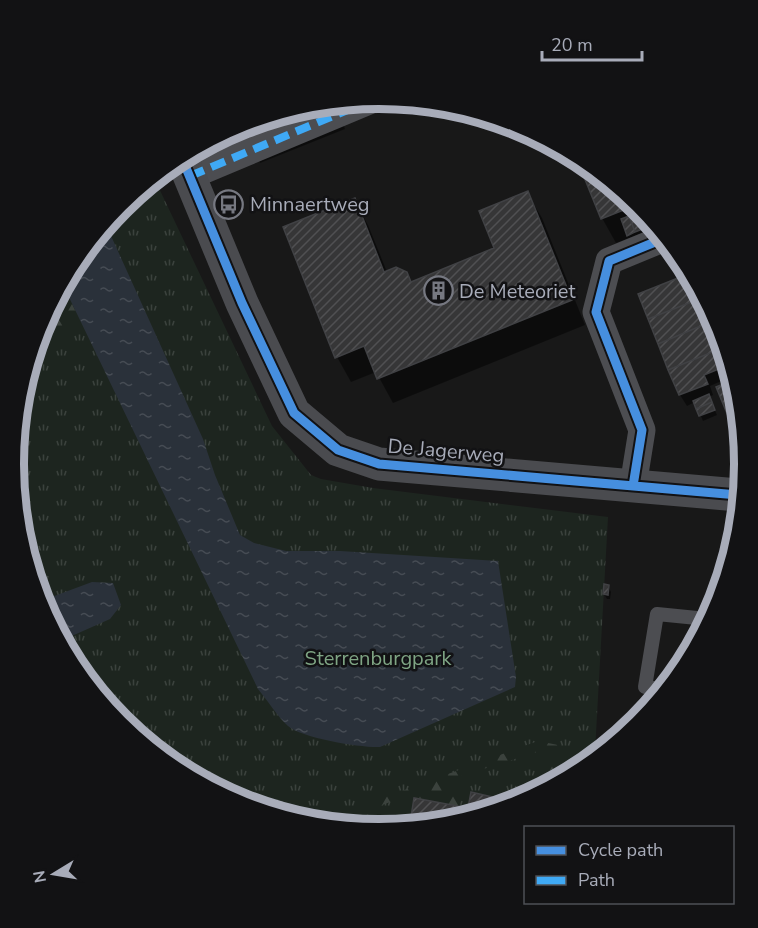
<svg xmlns="http://www.w3.org/2000/svg" width="758" height="928" viewBox="0 0 758 928" font-family="'Nunito Sans',sans-serif">
<style>
.grass{fill:url(#grass-tufts)}
.forest{fill:url(#forest-firs)}
.water{fill:url(#water-ripples)}
.shadow{fill:#0007}
.building{fill:url(#building-hatch);stroke:#404144;stroke-width:1.5}
.lines{fill:none;stroke-linecap:round;stroke-linejoin:round}
.lane{stroke:#4c4d51;stroke-width:14}
.street{stroke:#4c4d51;stroke-width:27}
.secondary{stroke:#4a4b4f;stroke-width:33}
.quiet{stroke:#3fa9f5;stroke-width:8;stroke-dasharray:15 8;stroke-linecap:butt}
.cycleway-casing{stroke:#121214;stroke-width:13}
.cycleway{stroke:#468fdf;stroke-width:9}
.labels{text-anchor:middle;dominant-baseline:central;stroke-width:5;stroke-linejoin:round;paint-order:stroke}
.poi-label{font-size:20px;fill:#a8acb9;stroke:#121214;text-anchor:start}
.street-label{font-size:20px;fill:#a8acb9;stroke:#121214}
.park-label{font-size:20px;fill:#7fa584;stroke:#121214}
.rim{fill:none;stroke:#a8acb9;stroke-width:8}
</style>
<defs>
<pattern id="grass-tufts" width="24" height="20" patternUnits="userSpaceOnUse" patternTransform="scale(1.5)"><rect width="24" height="20" fill="#1d251f"/><path d="M3 7l-1-3M5 7V3M7 7l1-3M15 17l-1-3M17 17v-4M19 17l1-3" fill="none" stroke="#3b423d"/></pattern>
<pattern id="forest-firs" width="22" height="20" patternUnits="userSpaceOnUse" patternTransform="scale(1.5)"><rect width="22" height="20" fill="#1d251f"/><path d="M5 1l3.5 6h-7zM16 11l3.5 6h-7z" fill="#3b423d"/></pattern>
<pattern id="water-ripples" width="26" height="14" patternUnits="userSpaceOnUse" patternTransform="scale(1.5)"><rect width="26" height="14" fill="#2a313a"/><path d="M2 4q2-2 4 0t4 0M15 11q2-2 4 0t4 0" fill="none" stroke="#464c54"/></pattern>
<pattern id="building-hatch" width="6" height="6" patternUnits="userSpaceOnUse" patternTransform="scale(1.5)"><rect width="6" height="6" fill="#363637"/><path d="M-1 1l2-2M0 6l6-6M5 7l2-2" fill="none" stroke="#505052"/></pattern>
</defs>
<rect width="100%" height="100%" fill="#181818"/>
<path class="grass" d="M156 182 272 426 311 475 321 479 373 488 608 517 595 751 519 802 379 829 239 802 120 722 41 604 14 464 41 324 121 205Z"/>
<path class="forest" d="M65 289 82 325 40 330 41 324Z
M538 741 558 745 561 766 557 768 558 776 547 783 540 751 455 778 461 808 413 797 410 794 375 808 360 819 368 827 351 823 350 815 358 807Z"/>
<path class="water" d="M107 227 203 439 215 475 240 535 254 543 286 551H340L498 561 516 677 515 687 380 747C362 748 301 738 288 726 277 716 268 701 258 689L65 289Z
M92 582 113 583 121 605 110 619 65 639 41 601Z"/>
<path class="shadow" d="M336 107 345 129 260 163 241 126Z
M582 169 638 206 653 229 616 243 602 218Z
M527 193 542 218 585 325 393 403 376 372 351 382 337 357 354 200 368 225 387 272 406 273 412 283 496 249Z
M683 277 714 348 721 345 736 426 730 415 726 379 710 386 713 395 709 397 717 415 703 421 695 402 687 406 680 395 640 295Z
M608 586 611 592 610 599H607L604 594Z"/>
<path class="building" d="M313 112 244 139 239 126Z
M580 167 620 194 626 209 601 219Z
M528 191 572 300 377 379 364 346 335 358 283 227 355 198 384 272 396 267 407 272 411 282 494 248 479 211Z
M620 194 636 205 626 209Z
M639 212 645 228 635 232 629 216Z
M629 216 635 232 627 236 621 219Z
M683 276 694 301 648 319 638 294Z
M694 301 703 325 658 344 648 319Z
M703 325 713 347 721 344 723 354 717 356 715 351 668 370 658 344Z
M715 351 721 365 719 369 704 375 708 384 679 395 668 370Z
M723 354 725 364 721 365 717 356Z
M725 364 734 413 728 416 716 387 726 383 719 369 721 365Z
M709 394 712 402 696 409 693 401Z
M712 402 715 410 699 416 696 409Z
M604 584 609 585 608 595 603 594Z
M471 792 497 798 496 802 504 805 410 823 414 798 468 808Z"/>
<g class="lines">
<path class="lane" d="M660 689 645 687 657 614 707 619"/>
<path class="street" d="M190 176 369 101
M633 486 642 430 596 312 609 261 660 240"/>
<path class="secondary" d="M184 163 242 303 294 413 338 450 379 464 738 495"/>
<path class="quiet" d="M190 176 369 101"/>
<defs>
<path id="cycleway" d="M184 163 242 303 294 413 338 450 379 464 738 495
M633 486 642 430 596 312 609 261 660 240"/>
</defs>
<use href="#cycleway" class="cycleway-casing"/>
<use href="#cycleway" class="cycleway"/>
</g>
<defs>
<symbol id="bus-ring" viewBox="-11 -11 22 22"><circle r="9.5" fill="#121214" stroke="#767881" stroke-width="1.5"/><path d="M-5-6H5V4H4V6H2V4H-2V6H-4V4H-5ZM-3.5-4V0h7V-4ZM-3.5 1.2v1.5H-2V1.2ZM2 1.2v1.5H3.5V1.2Z" fill="#767881"/></symbol>
<symbol id="building-ring" viewBox="-11 -11 22 22"><circle r="9.5" fill="#121214" stroke="#767881" stroke-width="1.5"/><path d="M-4-6H4V6H1V3H-1V6H-4ZM-2.5-4.3h1.7v1.8h-1.7ZM.8-4.3h1.7v1.8H.8ZM-2.5-1h1.7V.8h-1.7ZM.8-1h1.7V.8H.8Z" fill="#767881"/></symbol>
</defs>
<g fill-rule="evenodd">
<use href="#bus-ring" x="212" y="188" width="33" height="33"/>
<use href="#building-ring" x="422" y="274" width="33" height="33"/>
</g>
<g class="labels">
<g class="poi-label">
<text x="250" y="204">Minnaertweg</text>
<text x="459" y="291">De Meteoriet</text>
</g>
<g class="street-label">
<text transform="translate(446 451) rotate(5)">De Jagerweg</text>
</g>
<g class="park-label">
<text x="378" y="658">Sterrenburgpark</text>
</g>
</g>
<path d="M0 0H758V928H0ZM24 464a355 355 0 1 1 710 0a355 355 0 1 1-710 0Z" fill="#121214" fill-rule="evenodd"/>
<path class="rim" d="M24 464a355 355 0 1 1 710 0a355 355 0 1 1-710 0Z"/>
<rect x="524" y="826" width="210" height="78" fill="#121214" stroke="#4e5056" stroke-width="1.5"/>
<rect x="536" y="846" width="30" height="9" fill="#468fdf" stroke="#4e5056" stroke-width="1.5"/>
<text x="578" y="856" font-size="18" fill="#a8acb9">Cycle path</text>
<rect x="536" y="876" width="30" height="9" fill="#3fa9f5" stroke="#4e5056" stroke-width="1.5"/>
<text x="578" y="886" font-size="18" fill="#a8acb9">Path</text>
<g transform="translate(54 874) rotate(259)" stroke="#121214" stroke-width="4.5" paint-order="stroke">
<path d="M0-4.5L10 22L0 15L-10 22Z" fill="#a8acb9"/>
<text y="-9" font-size="16" font-weight="bold" text-anchor="middle" fill="#a8acb9">N</text>
</g>
<path d="M542 51v9h100v-9" fill="none" stroke="#a8acb9" stroke-width="3"/>
<text x="551" y="51" font-size="18" fill="#a8acb9" stroke="#121214" stroke-width="4.5" paint-order="stroke">20 m</text>
</svg>
